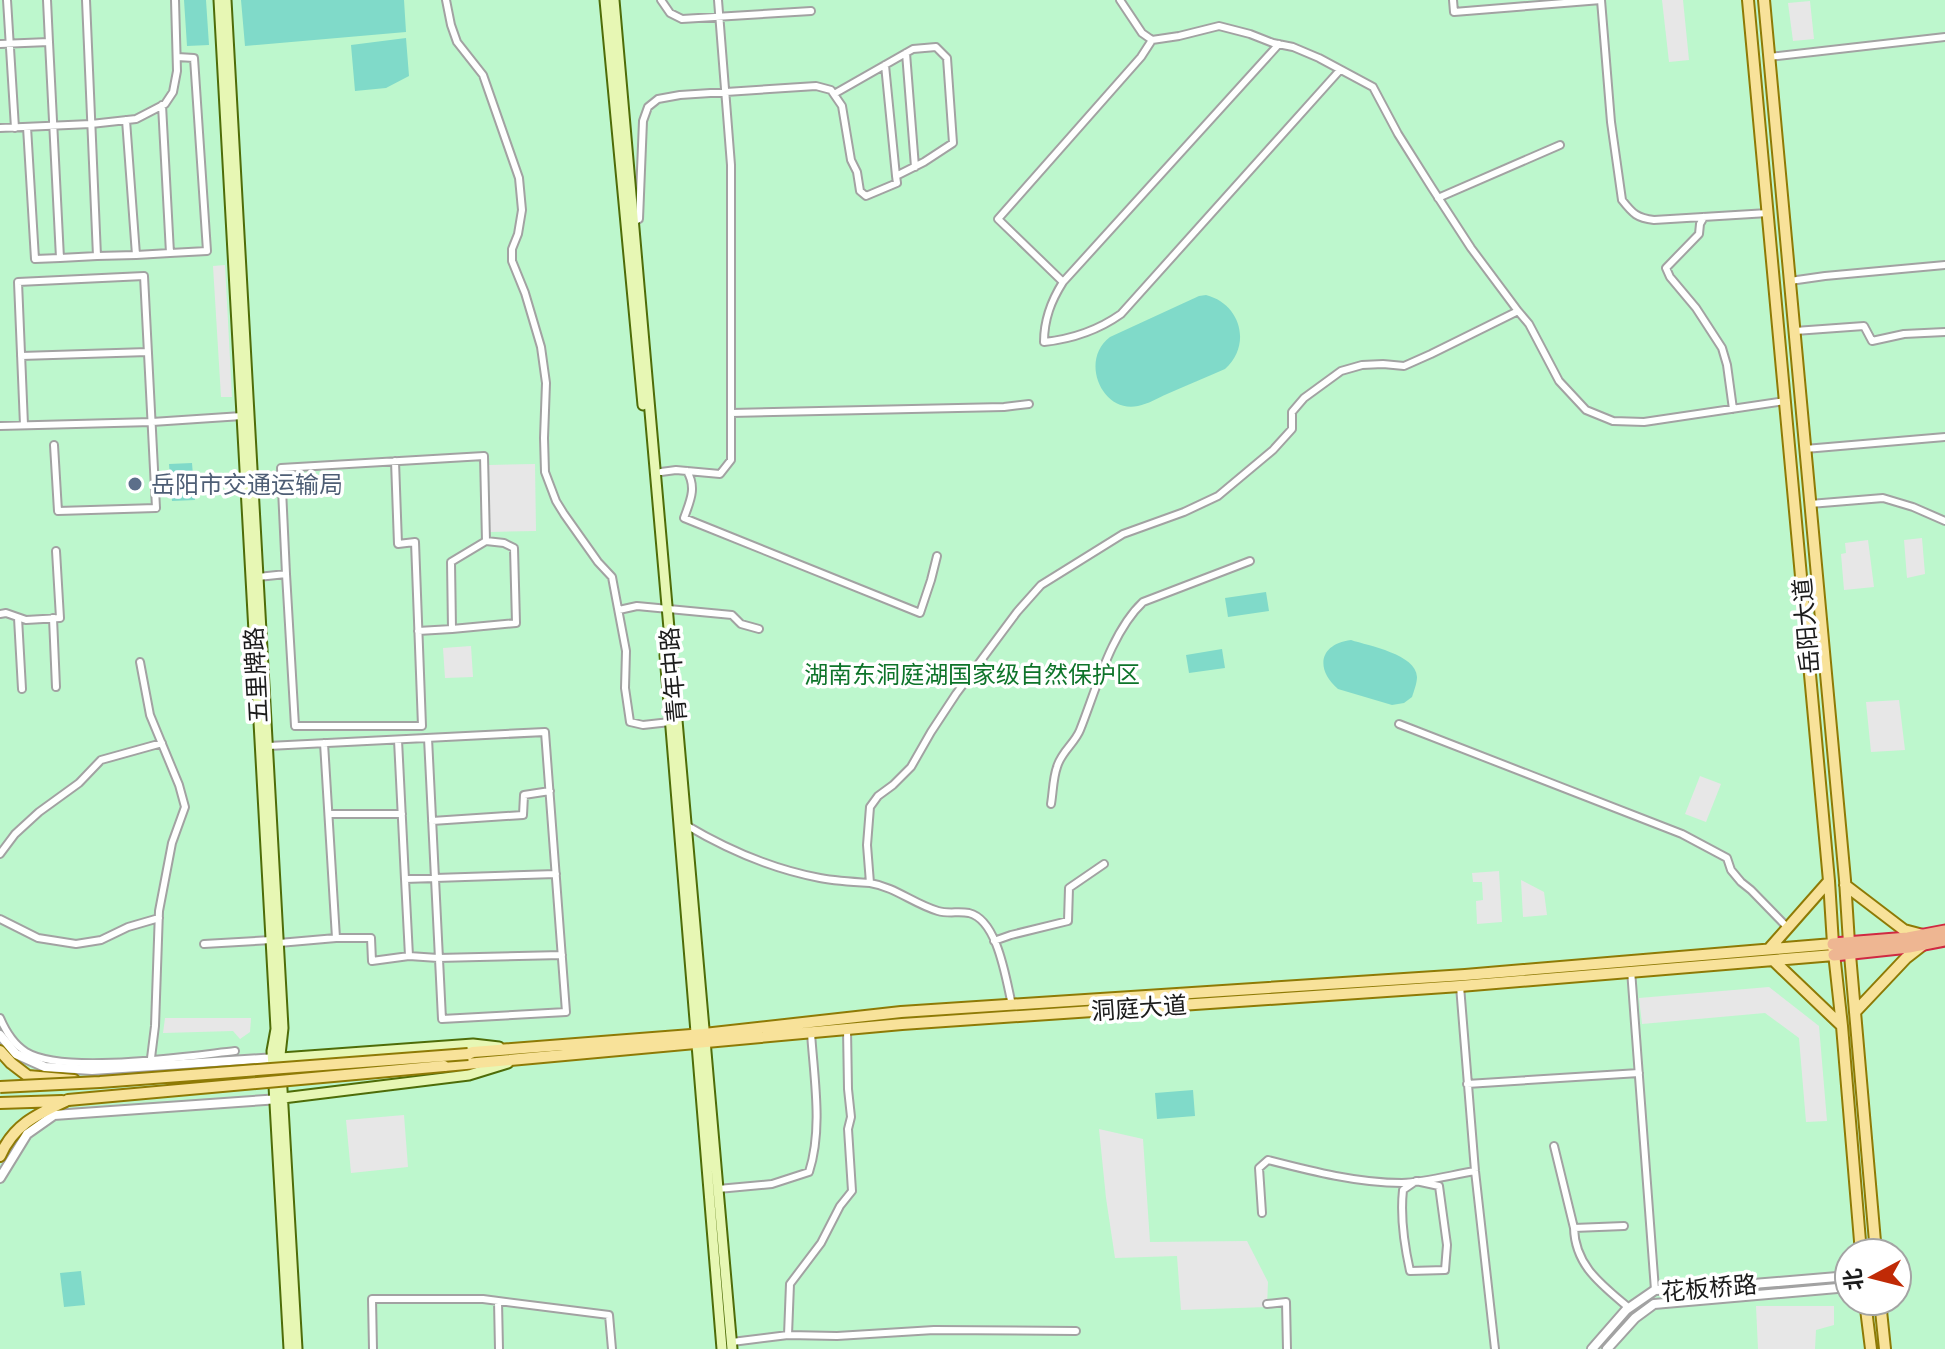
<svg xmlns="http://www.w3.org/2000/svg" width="1945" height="1349" viewBox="0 0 1945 1349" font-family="Inter,'Noto Sans SC',sans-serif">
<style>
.park{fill:#bdf7cd;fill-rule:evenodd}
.pitch{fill:#80dac9}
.parking{fill:#e7e7e7}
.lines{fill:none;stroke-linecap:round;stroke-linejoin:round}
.minor-casing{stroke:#a2a2a2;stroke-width:10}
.tertiary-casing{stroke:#a2a2a2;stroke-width:12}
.secondary-casing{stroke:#4e6c08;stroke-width:13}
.primary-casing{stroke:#8e7a05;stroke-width:14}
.trunk-casing{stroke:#d02942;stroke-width:15}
.minor{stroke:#fff;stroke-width:6}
.tertiary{stroke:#fff;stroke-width:8}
.secondary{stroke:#e7f7b4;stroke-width:9}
.primary{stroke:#f8e29a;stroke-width:10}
.trunk{stroke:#eeb692;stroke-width:11}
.primary-bridge-casing{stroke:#8e7a05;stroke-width:14;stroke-linecap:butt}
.primary-bridge{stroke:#f8e29a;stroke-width:10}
.service-dot{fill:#5c6f8a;stroke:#fff;stroke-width:3}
.labels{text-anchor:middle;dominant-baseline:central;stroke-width:7;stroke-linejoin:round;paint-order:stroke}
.service-label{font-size:24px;fill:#4e5e75;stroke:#fff;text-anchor:start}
.street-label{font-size:24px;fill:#1b1b1b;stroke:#fff}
.park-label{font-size:24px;fill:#0e742a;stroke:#fff}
</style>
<rect width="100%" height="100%" fill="#edebe1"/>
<path class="park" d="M0 0H1945V1349H0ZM1849 1253H1897V1301H1849Z"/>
<path class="pitch" d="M184 0H206L209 45 187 46Z
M241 0H404L406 32 245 46Z
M406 38 409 76 386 88 355 91 351 45Z
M1206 295C1241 304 1252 345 1225 369 1206 377 1186 386 1167 394 1158 398 1148 404 1138 406 1102 414 1079 360 1110 337L1199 296Z
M192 463 195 500 172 501 169 464Z
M1266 592 1269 611 1228 617 1225 598Z
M1351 640C1369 646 1416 654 1417 677 1417 683 1414 691 1412 697L1404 703 1392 705 1338 689C1315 669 1319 644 1351 640Z
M1222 649 1225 668 1189 673 1186 655Z
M1193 1090 1195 1116 1157 1119 1155 1093Z
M81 1271 85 1305 64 1307 60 1273Z"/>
<path class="parking" d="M1662 0H1683L1689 60 1669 62Z
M1810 1 1814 39 1793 41 1788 3Z
M225 265 232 397H221L213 266Z
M535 464 536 531 490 532 489 465Z
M1922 538 1925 574 1907 578 1904 540Z
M1868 540 1874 587 1844 590 1841 554 1846 553 1845 543Z
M471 646 473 677 445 678 443 648Z
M1899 700 1905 750 1871 752 1866 702Z
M1700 776 1721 784 1706 822 1685 814Z
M1499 871 1502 922 1477 924 1476 901 1483 900 1482 882H1473L1472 873Z
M1521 880 1544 892 1547 915 1523 917Z
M1769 987 1819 1026 1827 1121 1806 1122 1799 1038 1765 1013 1642 1024 1639 998Z
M165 1018H251L250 1032 240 1039 233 1031 163 1033Z
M404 1115 408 1167 351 1173 346 1120Z
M1099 1129 1143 1139 1150 1242 1247 1241 1268 1282 1267 1307 1181 1310 1177 1256 1115 1258 1106 1198Z
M1756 1306H1834V1325L1816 1330 1815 1349H1758Z"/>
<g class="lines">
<defs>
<path id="minor" d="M7 0 15 128
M446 0 451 25 457 42 483 75 519 178 522 210 518 234 512 249V261L525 293 541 347 546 383 544 438 545 472 556 501 564 514 598 562 612 577 626 651 625 688 630 722 643 725 670 722
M661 0 670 13 682 19 811 11
M1453 0 1454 12 1601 0
M1601 0 1611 122 1622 200C1633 214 1637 218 1654 220L1768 213
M1152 40 1141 57 998 219 1063 282 1279 44
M49 42 60 258 97 256 86 0
M0 44 49 42 47 0
M906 53 915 167
M1769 57 1945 37
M885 65 896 176
M27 127 35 259 60 258
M0 128 91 124 136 119 165 104 173 92 177 71 175 0
M1438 198 1560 145
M1704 217 1700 224 1699 234 1666 268 1670 277 1696 308 1722 348 1727 365 1733 409
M633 222 639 219 643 121 648 107 658 99 680 95 816 86 831 90 842 106 851 160 857 172 860 191 866 196 897 183 896 176 924 162 953 143 947 58 936 47 913 49 834 94
M170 253 207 251 194 58 177 57
M136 255 170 253 162 105
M97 256 136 255 126 120
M1790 281 1825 276 1945 265
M1063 282C1051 301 1044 319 1044 342 1072 339 1097 331 1121 314L1340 70
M1518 311 1529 324 1559 381 1586 410 1613 421 1644 422 1785 401
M1795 331 1864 326 1872 341 1904 334 1945 332
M21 356 148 352
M731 413 1004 407 1029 404
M24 425 18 282 144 276 156 508 58 511 54 445
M0 426 152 422 242 416
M1805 449 1945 437
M687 471C697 488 690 501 684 518L920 613 931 580 937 556
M661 472 676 470 720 474 731 460V165L718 0
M1810 504 1883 498 1913 507 1945 521
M286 574 295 726H422L415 542 398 544 395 461
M258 577 286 574 281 468 484 456 486 541 504 543 514 548 516 623 452 629
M619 610 637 606 732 615 741 624 759 629
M0 614 6 613 26 620 60 618 56 551
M18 618 22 689
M53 618 56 687
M418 631 452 629 451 562 486 541
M140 662 150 715 179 785 185 807 172 843 159 911 155 1026 150 1066
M1399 724 1682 834 1727 858 1731 870 1741 882 1751 890 1788 928
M398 740 405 879
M268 746 545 732 566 1012 442 1019 428 738
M1051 804C1053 792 1053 778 1057 767 1061 752 1075 743 1080 730 1096 690 1111 632 1143 602L1250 561
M329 814H402
M432 821 523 815 524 795 550 791
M686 825C728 850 772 869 820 878 836 881 853 882 870 883L867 845 870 807 878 796 893 785 911 767 931 732 956 694 1017 612 1041 585 1123 534 1184 512 1218 496 1273 450 1292 429V412L1304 398 1341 371 1362 365 1383 364 1404 366 1431 354 1518 311 1471 248 1432 188 1398 134 1373 87 1319 58 1293 47 1273 43 1250 34 1219 26 1179 36 1152 40 1142 33 1120 0
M0 854 15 834 39 812 79 783 101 760 162 743
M556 874 405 879 409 956 438 958 562 955
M870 883C895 887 914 904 938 911 948 914 959 911 969 913 998 920 1006 980 1012 1005
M0 919 38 938 76 944 101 940 128 927 159 918
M336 938H371L372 961 409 956
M994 941 1011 935 1068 921 1069 888 1104 864
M279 943 336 938 324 743
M204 944 271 940
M1631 970 1655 1290
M1460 986 1475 1171 1495 1349
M0 1018C6 1032 13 1044 26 1052 64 1075 189 1056 235 1051
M1467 1084 1639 1073
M1554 1146 1574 1228C1575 1266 1602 1285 1629 1308
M1416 1181 1439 1186 1447 1245 1445 1270 1410 1271C1404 1244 1400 1217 1403 1190Z
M718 1189 772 1184 809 1172C823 1129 814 1078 811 1033
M1262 1213 1259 1168 1268 1160C1311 1171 1357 1183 1402 1183 1426 1182 1451 1175 1475 1171
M1574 1228 1624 1226
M498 1301 499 1349
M1267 1304 1286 1302 1287 1349
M788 1335 790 1284 821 1243 840 1206 852 1191 848 1129 851 1117 848 1089 847 1029
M732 1342 788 1335 837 1336 934 1330 1076 1331
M373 1349 372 1299H483L609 1315 612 1349"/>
<path id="tertiary" d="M0 1035 16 1054 45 1067 92 1070 276 1058
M0 1178 27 1134 54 1115 280 1099
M1592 1349 1626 1310 1655 1290 1705 1288 1849 1276
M1607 1349 1635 1318 1654 1304 1849 1287"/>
<path id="secondary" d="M219 0 276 1029 272 1051 289 1349
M226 0 283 1028 280 1055 297 1349
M605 0 643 405
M614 0 732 1349
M665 655 722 1349
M281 1058 473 1044 499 1047
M283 1098 469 1075 508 1063"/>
<path id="primary" d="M1748 0 1829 881 1833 944 1842 1026 1861 1253
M1764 0 1845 880 1849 943 1876 1253
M1845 885 1904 930 1923 935
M1769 949 1829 881
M1774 961 1842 1026
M1856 1011 1906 958 1924 944
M0 1051 11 1063 28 1076 74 1080
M468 1054 473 1052 704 1034 901 1012 1465 975 1833 944
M444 1066 902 1024 1460 986 1834 955
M0 1103 62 1101
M0 1156C14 1124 38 1114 68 1100
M1865 1301 1871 1349
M1880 1301 1885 1349"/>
<path id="trunk" d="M1833 944 1908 938 1945 931
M1834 955 1909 947 1945 940"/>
</defs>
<use href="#minor" class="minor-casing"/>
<use href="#tertiary" class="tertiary-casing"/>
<use href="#secondary" class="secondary-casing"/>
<use href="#primary" class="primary-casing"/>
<use href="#trunk" class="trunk-casing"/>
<use href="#minor" class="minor"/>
<use href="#tertiary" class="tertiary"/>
<use href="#secondary" class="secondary"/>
<use href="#primary" class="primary"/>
<use href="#trunk" class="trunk"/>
<defs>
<path id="primary-bridge" d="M0 1087 100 1082 468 1054
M68 1100 444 1066"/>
</defs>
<use href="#primary-bridge" class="primary-bridge-casing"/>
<use href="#primary-bridge" class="primary-bridge"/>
</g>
<circle class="service-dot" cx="135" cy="484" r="8"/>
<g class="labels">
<g class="service-label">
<text x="151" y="484">岳阳市交通运输局</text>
</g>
<g class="street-label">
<text transform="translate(1806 626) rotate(-95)">岳阳大道</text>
<text transform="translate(256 675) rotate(-93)">五里牌路</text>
<text transform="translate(673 675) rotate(-95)">青年中路</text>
<text transform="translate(1139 1008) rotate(-4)">洞庭大道</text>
<text transform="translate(1709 1288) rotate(-5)">花板桥路</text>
</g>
<g class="park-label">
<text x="972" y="674">湖南东洞庭湖国家级自然保护区</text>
</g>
</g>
<g transform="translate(1873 1277) rotate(263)"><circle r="38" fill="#ffffff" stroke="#a4a4a4" stroke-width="2"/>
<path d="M0-6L14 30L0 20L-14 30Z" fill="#c02a06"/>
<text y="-12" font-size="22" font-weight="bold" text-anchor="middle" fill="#1b1b1b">北</text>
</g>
</svg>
